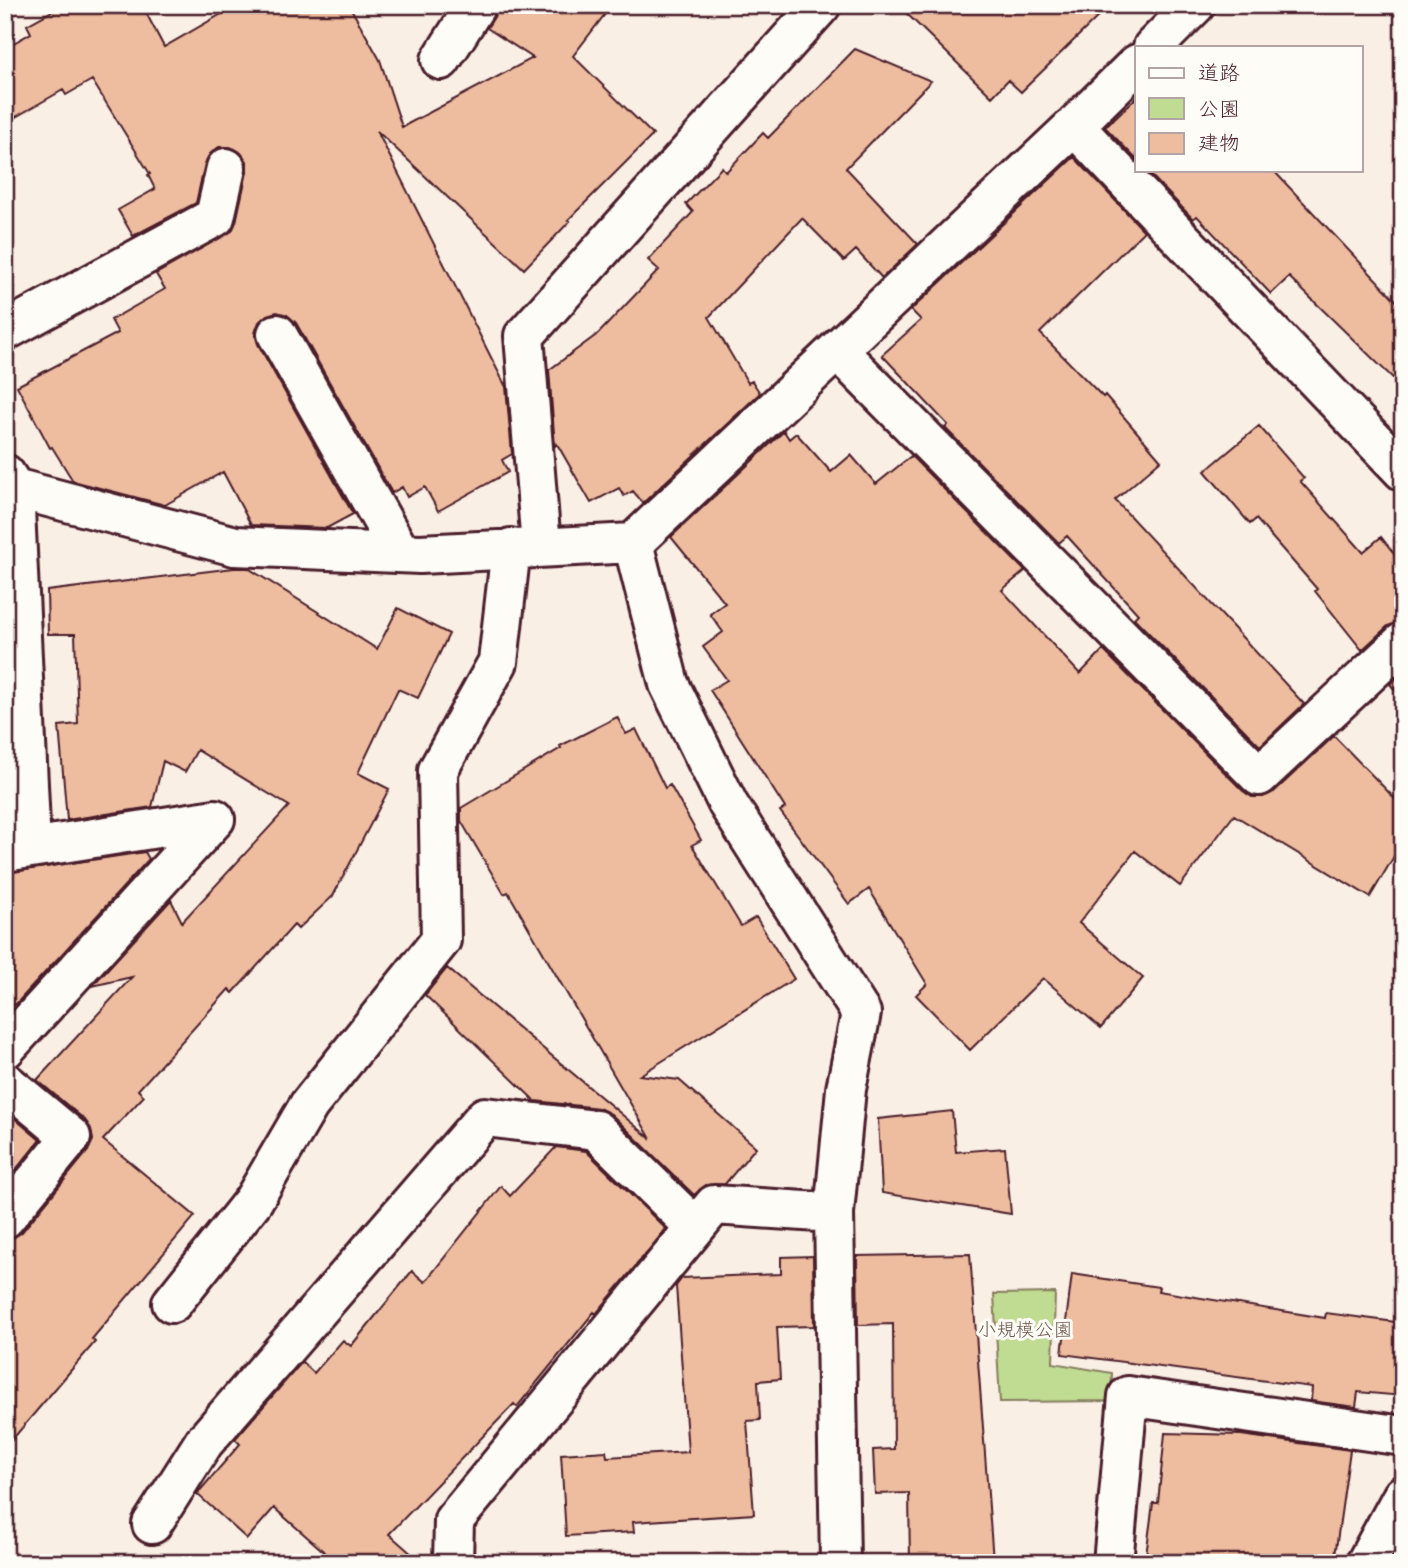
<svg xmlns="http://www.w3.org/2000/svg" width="1408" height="1568" viewBox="0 0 1408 1568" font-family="'Shantell Sans','Klee One',sans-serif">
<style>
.green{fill:#c0db92;stroke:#857d5e;stroke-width:2}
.building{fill:#eebc9f;stroke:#4a1f2b;stroke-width:2}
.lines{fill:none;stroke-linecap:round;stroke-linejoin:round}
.street-casing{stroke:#4a1f2b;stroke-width:44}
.street{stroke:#fdfcf7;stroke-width:38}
.labels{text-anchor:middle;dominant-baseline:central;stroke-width:6;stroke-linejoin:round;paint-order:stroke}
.park-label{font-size:19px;fill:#6d574a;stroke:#fdfcf7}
</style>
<rect width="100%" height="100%" fill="#faefe5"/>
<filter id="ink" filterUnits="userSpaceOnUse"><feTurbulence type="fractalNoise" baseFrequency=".0143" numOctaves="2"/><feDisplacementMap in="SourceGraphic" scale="14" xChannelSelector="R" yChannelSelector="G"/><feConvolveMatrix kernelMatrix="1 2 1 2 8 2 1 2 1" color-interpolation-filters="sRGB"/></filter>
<g filter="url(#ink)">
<path class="green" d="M1055 1293 1053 1363 1112 1373 1111 1401 1000 1402 994 1294Z"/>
<path class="building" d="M63 5H142L164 47 237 5H349L380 60 402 127 533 58 487 28 494 17 498 5H612L573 56 653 135 568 220 570 221 524 269 377 131 506 387 512 454 502 460 508 472 438 511 425 487 407 497 402 487 392 493 296 323 287 315 277 312 267 315 259 322 255 333 258 344 353 514 327 528 251 525 223 472 165 505 73 481 52 447 50 448 17 386 118 333 111 320 165 289 156 274 232 231 236 222 247 172V161L240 152 230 147H219L210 154 205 163 196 203 133 236 118 210 155 189 148 175 150 174 92 80 66 95 63 90 5 123V48L31 33 27 25Z
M898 5H1110L1021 92 1008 80 992 97Z
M855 49 931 81 846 168 918 244 882 278 856 250 844 261 802 218 709 317 748 383 752 381 760 393 643 503 633 491 624 496 619 488 591 503 557 444 555 446 549 370 599 333 659 270 648 260 693 212 686 204 722 167 726 172 763 133 768 138Z
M1137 97V160L1105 127Z
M1074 157 1144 231 1040 333 1103 397 1105 395 1161 460 1115 500 1304 704 1260 746 1134 618 1138 614 1067 536 1059 543 945 428 948 425 882 355 921 320 911 310Z
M1146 170H1273L1403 308V388L1289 277 1271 294 1197 216 1193 219Z
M1259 426 1304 478 1300 481 1363 552 1381 537 1403 565V621L1388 626 1362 650 1315 591 1317 589 1256 519 1250 524 1205 471Z
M784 431 789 439 796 433 831 472 851 455 876 484 911 456 1025 571 1002 590 1080 674 1103 650 1243 791 1252 797H1263L1274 792 1334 736 1403 807V841L1370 897 1234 815 1180 886 1135 851 1079 923 1143 978 1101 1028 1043 978 970 1050 916 995 927 984 869 889 849 904 780 811 785 808 710 690 727 680 703 647 723 632 710 614 725 603 671 537Z
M234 568H248L377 649 398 608 449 634 418 698 398 689 358 773 389 789 333 896 298 929 294 925 233 993 229 989 138 1090 144 1096 103 1140 195 1216 92 1339 95 1342 5 1448V1239L13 1238 22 1232 88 1151 93 1140 91 1129 85 1120 37 1080 132 977 92 986 171 900 182 922 289 806 197 750 185 772 163 761 152 807 67 820 59 726 78 724 75 634H48L47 591Z
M1403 672V700L1390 684Z
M617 717 626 734 636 729 665 788 670 785 701 840 692 845 741 926 756 917 794 979 640 1075 679 1080 756 1147 725 1184 706 1185 694 1195 611 1114 599 1108 535 1101 425 995 447 968 651 1139 508 892 504 894 461 821V808L561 748 560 746Z
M145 852 149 859 16 1004 5 1007V873Z
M952 1111 956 1152 1005 1148 1011 1214 882 1193 878 1119Z
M7 1112 40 1140 5 1183V1115Z
M556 1147 586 1151 666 1229 596 1314 594 1312 517 1407 514 1404 389 1534 422 1563H337L274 1508 247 1539 197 1494 240 1444 235 1439 302 1362 314 1373 343 1340 351 1346 412 1271 425 1282 501 1186 510 1196Z
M970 1254 993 1561 910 1562 909 1493 875 1494 873 1450 894 1449 893 1324 858 1325 857 1256Z
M813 1256 814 1326 777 1327 780 1379 758 1381 760 1420 747 1421 754 1514 633 1522 634 1532 566 1536 561 1454 606 1451 607 1457 688 1452 676 1286 682 1278 781 1274V1257Z
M1072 1274 1159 1287 1158 1291 1325 1318 1326 1313 1403 1323V1396L1358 1392 1356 1407 1311 1401 1312 1387 1062 1354Z
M1165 1433 1241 1435 1350 1450 1334 1563H1145L1153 1503H1158Z"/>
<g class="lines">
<defs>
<path id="street" d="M1153 47 1195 5
M441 60 476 5
M1074 126 1403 471
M5 331 215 217 226 168
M277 334 400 552
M837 350 1259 776 1403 642
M5 474 14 488 235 546 420 554 633 543 1074 126 1137 64
M14 488 31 848
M633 543 669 684 728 804 861 1013 846 1089 834 1213 840 1563
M541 546 524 336 821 5
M5 852 215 819 5 1049
M5 1082 71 1137 5 1218
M172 1303 253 1201 309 1105 441 940 438 770 498 662 511 548
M152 1524 204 1442 485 1117 596 1130 695 1227
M453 1563 454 1520 714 1205 834 1213
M1113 1563 1128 1396 1403 1436
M1366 1563 1403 1495"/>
</defs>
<use href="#street" class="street-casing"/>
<use href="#street" class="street"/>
</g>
</g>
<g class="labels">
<g class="park-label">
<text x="1025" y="1329">小規模公園</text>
</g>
</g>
<rect width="1408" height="1568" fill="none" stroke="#fdfcf7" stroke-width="28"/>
<rect x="14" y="14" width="1380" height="1540" fill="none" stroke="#4a1f2b" stroke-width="2.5" filter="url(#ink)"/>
<rect x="1135" y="46" width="228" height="126" fill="#fdfcf7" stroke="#b5a4a5" stroke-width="2"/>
<rect x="1149" y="68" width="35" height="10" fill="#fdfcf7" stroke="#b5a4a5" stroke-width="2"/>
<text x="1198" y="80" font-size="21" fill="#4a1f2b">道路</text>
<rect x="1149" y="98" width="35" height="21" fill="#c0db92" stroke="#b5a4a5" stroke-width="2"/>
<text x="1198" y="116" font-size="21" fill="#4a1f2b">公園</text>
<rect x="1149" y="133" width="35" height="21" fill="#eebc9f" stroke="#b5a4a5" stroke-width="2"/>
<text x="1198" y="150" font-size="21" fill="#4a1f2b">建物</text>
</svg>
